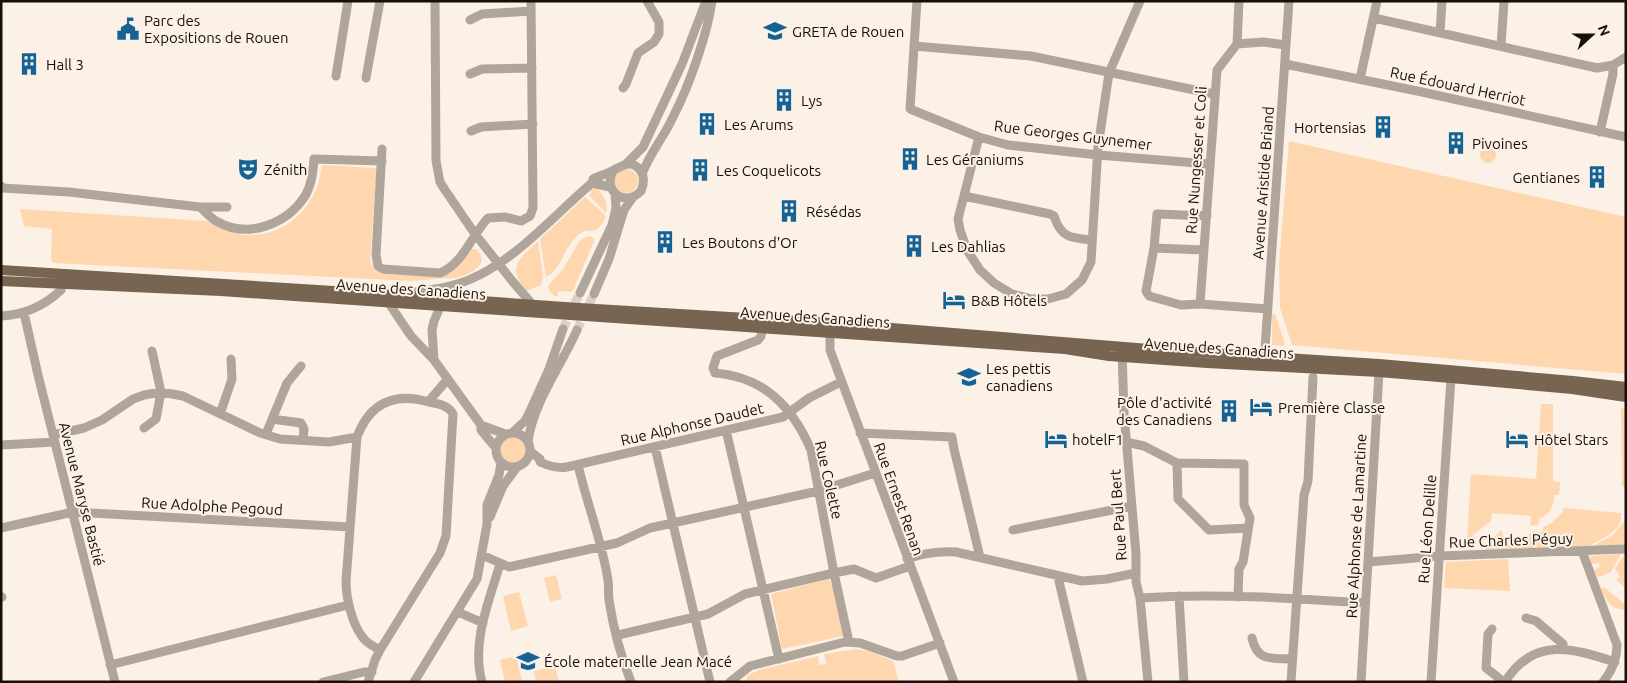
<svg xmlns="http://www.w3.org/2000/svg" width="1627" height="683" viewBox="0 0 1627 683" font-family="Ubuntu,sans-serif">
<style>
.green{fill:#ffd7ae}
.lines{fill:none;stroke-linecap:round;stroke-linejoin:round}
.minor-tunnel{stroke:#dacfc5;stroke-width:9;stroke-dasharray:9 4.5;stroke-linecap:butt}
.minor{stroke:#b0a59a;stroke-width:9}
.major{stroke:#776451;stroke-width:10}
.labels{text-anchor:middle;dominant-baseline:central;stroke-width:4;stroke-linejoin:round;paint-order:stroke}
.poi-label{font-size:15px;fill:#180f07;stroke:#fcf1e7;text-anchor:start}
.street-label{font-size:15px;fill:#180f07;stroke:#fcf1e7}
</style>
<rect width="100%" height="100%" fill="#fcf1e7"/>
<path class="green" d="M1289 141 1626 217V374L1292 345 1280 308 1279 265Z
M1480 155a8 8 0 1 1 16 0a8 8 0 1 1-16 0Z
M322 165 377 168 370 260 374 269 384 272 440 276 472 249H476C496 266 459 281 446 278L411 281 53 263 51 260 52 229 24 226 20 209 207 221C243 246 289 237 311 199 318 188 320 177 322 165Z
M614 181a12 12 0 1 1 24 0a12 12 0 1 1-24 0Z
M598 187C604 202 608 196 606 213L589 195 591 193 590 189Z
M585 197 606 216C595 241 590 223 576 237 564 248 561 270 546 277L540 239Z
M589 236 594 238V242L574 288 571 292 558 291V297C552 296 549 291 548 286L563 269 580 240Z
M538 241 543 276 541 285 527 291C506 268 519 259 538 241Z
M1272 314H1275L1284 340V346L1272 345Z
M1541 404H1553V481L1560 482 1559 495H1554C1554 507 1550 514 1539 519V525L1530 526 1531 516 1492 513 1491 521 1467 540 1471 474 1536 479Z
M1621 407 1626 411V487L1622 486Z
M500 450a13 13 0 1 1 26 0a13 13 0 1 1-26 0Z
M1563 508 1621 513V520L1618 527 1609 535 1589 546 1537 549 1533 531 1534 530 1535 533 1543 531 1542 528 1551 523 1563 512Z
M1626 522V546H1593L1613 535 1622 523Z
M1501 530 1504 537 1528 538 1530 532 1534 541 1535 549 1485 551 1487 544Z
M1621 554 1611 572 1599 577 1596 575 1594 570 1600 567 1599 563 1592 564 1590 559 1592 556Z
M1624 555 1626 588 1616 580 1620 577 1615 568Z
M1508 559 1510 591 1444 588 1446 562Z
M556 575 562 599 550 602 544 578Z
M829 579 834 590 843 636 782 649 771 594Z
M1604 587 1626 605V610C1610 609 1608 603 1601 589Z
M519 592 528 626 511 631 503 596Z
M856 649 868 651 893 661 899 682H745L748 675 759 670 818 656 819 665 826 664 824 654Z
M516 656 522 682H505L500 660Z
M555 666 559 682H536L534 671Z"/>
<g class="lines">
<path class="minor-tunnel" d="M563 329 580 293
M577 330 594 294"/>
<path class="minor" d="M435 1 436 161 440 182 445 190 475 234 513 282 532 304
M917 1 910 109 979 137 1008 145 1098 155 1209 164
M1374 18 1597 68 1613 65 1626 57
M470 20 482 14 531 11
M1440 33 1442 1
M1237 44 1239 1
M914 46 1031 56 1214 94
M1501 46 1504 1
M1285 64 1422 92 1626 137
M470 74 482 69 532 68
M336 76 348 1
M366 78 380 1
M1360 79 1377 1
M623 88 626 84 638 53 654 42 659 34V22L647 1
M471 131 481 127 533 124
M1600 132 1613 74V65
M979 137 958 219 960 230 967 250 980 270 994 283 1012 294 1032 299H1048L1066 294 1082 280 1091 262 1098 147 1109 73 1140 1
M382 149 376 255 378 266 383 269 440 273C463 264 471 236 488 218L505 217 521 221 530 216 533 208 531 1
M626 164 643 147 682 64 706 1
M642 174C650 153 664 137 673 117 689 86 707 36 712 1
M592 183 610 187
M1 186 2 188 69 192 200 207H227
M964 196 1050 214 1054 216C1061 238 1071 238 1092 240
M200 207C206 212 211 219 218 222 248 239 287 224 305 196 312 184 313 172 314 159L382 161
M1207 216 1157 214 1154 248 1146 291 1149 296 1181 305 1200 304 1268 309
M1154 248 1204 250
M407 293C428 290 451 288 471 279 517 259 554 215 592 183L593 179C599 176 606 174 612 171 622 166 631 158 641 171 645 178 644 184 641 191 625 208 602 191 613 171
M580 293 612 225 616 208 615 193
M594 294 609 259 624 210 633 197
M388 302 411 336 434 360 481 425V430L496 448
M1200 304 1217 70 1237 44 1263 42 1286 45
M24 313 38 375 115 682
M1 316C25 315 44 306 61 290V277
M830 327V350L954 682
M762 329 761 336 758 340 717 356 713 368 715 373C764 377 792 406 811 450L834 573 849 642
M1122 351 1124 413 1136 554V582L1140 598 1148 682
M434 360 432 330 434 321 441 305
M1264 363 1289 1
M429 401 447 380
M220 414 232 379 231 359
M272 419 301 423 304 429 303 440
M481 425 505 434
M144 428 156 419 161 392 152 351
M726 430 779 659
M513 432 525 421 530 411 549 369 563 329
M496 450a17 17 0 1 1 34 0a17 17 0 1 1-34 0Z
M860 433 952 437 954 449 980 557
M266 434 287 383 301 366
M53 435 84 428 102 420 133 399 144 395 161 392 183 396 260 433 280 439 329 442 357 437
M528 441C534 401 561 366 577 330
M1126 442 1144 446 1177 463 1244 464V505L1250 518 1243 562 1239 569 1238 597
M1 445 55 442
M655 447 710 682
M530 451 540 459V462C549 466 558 469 567 467L783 417 809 398 841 382
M1177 463 1178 499 1209 530 1248 528
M578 465C587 504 602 541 608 580 609 587 608 593 609 600 613 626 621 657 631 682
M490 517 503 486 517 467
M1 528 73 512 350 527
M1013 530 1132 506
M1582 551 1617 645C1617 659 1612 671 1603 682
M482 555 509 567 617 543 650 528 818 491 875 473
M907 559C923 553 939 551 956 552L1082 581 1107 579 1136 573
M1368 562 1439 556 1626 549
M1058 577 1083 682
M1179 596 1184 682
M1 597H2
M1140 598C1215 593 1290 598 1365 603
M458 612 483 623
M1526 618 1536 621 1563 644V649
M1492 629 1488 634 1486 668 1504 682
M618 635 708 614 745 594 834 573 854 569 876 578 910 566
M1252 638C1257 662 1272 658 1292 659
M110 665 348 605
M323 682 364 672H372
M368 682 375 660 380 650 440 553 446 536 453 414C448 405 439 404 429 402 395 392 370 402 357 437L346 581C346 598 352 625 364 639 368 644 375 647 380 650
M414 682 477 579 487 524V505L499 475 501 463
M482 682C471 643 489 601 500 564
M730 682 750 666 845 642 860 643 897 656H902L940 643
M1291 682 1304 495 1308 481 1313 377
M1361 682 1379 372
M1431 682 1451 378
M1505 682C1534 636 1572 648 1615 662"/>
<path class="major" d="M1 270 397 295 579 308 830 323 1149 349 1379 364 1573 381 1626 387
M1 281 221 291 1065 349 1109 356 1207 363 1379 372 1451 378 1572 389 1626 397"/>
</g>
<defs>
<symbol id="civic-bare" viewBox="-9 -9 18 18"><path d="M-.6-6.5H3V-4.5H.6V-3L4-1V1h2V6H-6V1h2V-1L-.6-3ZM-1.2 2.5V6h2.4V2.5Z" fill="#156295" stroke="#fcf1e7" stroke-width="2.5" paint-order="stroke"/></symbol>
<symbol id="university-bare" viewBox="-9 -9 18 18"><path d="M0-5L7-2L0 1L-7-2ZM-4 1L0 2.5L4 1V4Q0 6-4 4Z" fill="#156295" stroke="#fcf1e7" stroke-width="2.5" paint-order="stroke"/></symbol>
<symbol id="building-bare" viewBox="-9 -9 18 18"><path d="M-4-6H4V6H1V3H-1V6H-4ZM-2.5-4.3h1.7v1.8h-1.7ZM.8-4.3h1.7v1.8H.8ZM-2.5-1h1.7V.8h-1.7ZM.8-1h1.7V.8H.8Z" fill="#156295" stroke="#fcf1e7" stroke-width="2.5" paint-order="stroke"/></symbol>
<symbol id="theatre-bare" viewBox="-9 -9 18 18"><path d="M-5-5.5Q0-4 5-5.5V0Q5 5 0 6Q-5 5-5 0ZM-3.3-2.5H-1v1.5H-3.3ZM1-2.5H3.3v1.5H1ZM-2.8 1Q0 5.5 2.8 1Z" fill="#156295" stroke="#fcf1e7" stroke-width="2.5" paint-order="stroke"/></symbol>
<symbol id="hotel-bare" viewBox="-9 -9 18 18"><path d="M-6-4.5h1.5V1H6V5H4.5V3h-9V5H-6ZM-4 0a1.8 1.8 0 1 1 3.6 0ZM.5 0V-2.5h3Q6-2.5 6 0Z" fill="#156295" stroke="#fcf1e7" stroke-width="2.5" paint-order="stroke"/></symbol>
<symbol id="school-bare" viewBox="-9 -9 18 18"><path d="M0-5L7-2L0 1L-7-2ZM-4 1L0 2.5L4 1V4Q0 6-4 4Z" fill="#156295" stroke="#fcf1e7" stroke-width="2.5" paint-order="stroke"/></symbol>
</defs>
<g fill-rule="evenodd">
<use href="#civic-bare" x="112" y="13" width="32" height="32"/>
<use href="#university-bare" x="759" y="15" width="32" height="32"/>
<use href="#building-bare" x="13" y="48" width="32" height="32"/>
<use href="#building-bare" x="768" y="84" width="32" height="32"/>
<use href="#building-bare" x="691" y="108" width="32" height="32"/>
<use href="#building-bare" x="1367" y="111" width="32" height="32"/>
<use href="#building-bare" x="1440" y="127" width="32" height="32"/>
<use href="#building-bare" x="894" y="143" width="32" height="32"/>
<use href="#theatre-bare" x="232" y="153" width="32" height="32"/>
<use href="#building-bare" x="684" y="154" width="32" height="32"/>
<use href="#building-bare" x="1581" y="161" width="32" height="32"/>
<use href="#building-bare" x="773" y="195" width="32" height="32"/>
<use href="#building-bare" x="649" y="226" width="32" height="32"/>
<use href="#building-bare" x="898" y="230" width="32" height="32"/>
<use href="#hotel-bare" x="938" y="284" width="32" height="32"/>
<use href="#school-bare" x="953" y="361" width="32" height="32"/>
<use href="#hotel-bare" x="1245" y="391" width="32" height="32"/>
<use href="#building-bare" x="1213" y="395" width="32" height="32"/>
<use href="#hotel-bare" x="1040" y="423" width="32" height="32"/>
<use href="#hotel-bare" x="1501" y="423" width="32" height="32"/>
<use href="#school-bare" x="512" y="645" width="32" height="32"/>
</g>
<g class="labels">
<g class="poi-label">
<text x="144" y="20">Parc des<tspan x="144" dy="17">Expositions de Rouen</tspan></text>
<text x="792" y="31">GRETA de Rouen</text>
<text x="46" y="64">Hall 3</text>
<text x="801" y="100">Lys</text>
<text x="724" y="124">Les Arums</text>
<text x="1366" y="127" text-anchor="end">Hortensias</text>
<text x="1472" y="143">Pivoines</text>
<text x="926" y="159">Les Géraniums</text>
<text x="264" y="169">Zénith</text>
<text x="716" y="170">Les Coquelicots</text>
<text x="1580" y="177" text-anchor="end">Gentianes</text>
<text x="806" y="211">Résédas</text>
<text x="682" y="242">Les Boutons d'Or</text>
<text x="931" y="246">Les Dahlias</text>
<text x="971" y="300">B&amp;B Hôtels</text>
<text x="986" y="368">Les pettis<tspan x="986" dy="17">canadiens</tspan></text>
<text x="1212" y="402" text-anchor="end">Pôle d'activité<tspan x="1212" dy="17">des Canadiens</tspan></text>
<text x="1278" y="407">Première Classe</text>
<text x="1072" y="439">hotelF1</text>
<text x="1534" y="439">Hôtel Stars</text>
<text x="544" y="661">École maternelle Jean Macé</text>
</g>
<g class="street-label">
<text transform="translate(1458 86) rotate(12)">Rue Édouard Herriot</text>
<text transform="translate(1073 135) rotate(7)">Rue Georges Guynemer</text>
<text transform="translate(1196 160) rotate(-86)">Rue Nungesser et Coli</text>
<text transform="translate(1263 183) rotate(-86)">Avenue Aristide Briand</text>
<text transform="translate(411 289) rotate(4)">Avenue des Canadiens</text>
<text transform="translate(815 317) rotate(4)">Avenue des Canadiens</text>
<text transform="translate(1219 348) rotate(4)">Avenue des Canadiens</text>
<text transform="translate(692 424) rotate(-13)">Rue Alphonse Daudet</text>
<text transform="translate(829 480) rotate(77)">Rue Colette</text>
<text transform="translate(82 494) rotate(76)">Avenue Maryse Bastié</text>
<text transform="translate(899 499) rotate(70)">Rue Ernest Renan</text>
<text transform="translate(212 506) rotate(3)">Rue Adolphe Pegoud</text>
<text transform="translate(1118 515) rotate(-94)">Rue Paul Bert</text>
<text transform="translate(1356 526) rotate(-87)">Rue Alphonse de Lamartine</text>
<text transform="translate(1427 529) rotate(-86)">Rue Léon Delille</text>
<text transform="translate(1511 540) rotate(-2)">Rue Charles Péguy</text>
</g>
</g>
<rect width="1627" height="683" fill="none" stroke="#180f07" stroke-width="5"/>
<g transform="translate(1592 35) rotate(69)" stroke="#fcf1e7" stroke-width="4" paint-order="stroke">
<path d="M0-4L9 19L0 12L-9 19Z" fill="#180f07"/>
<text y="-8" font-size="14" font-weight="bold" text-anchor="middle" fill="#180f07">N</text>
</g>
</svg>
